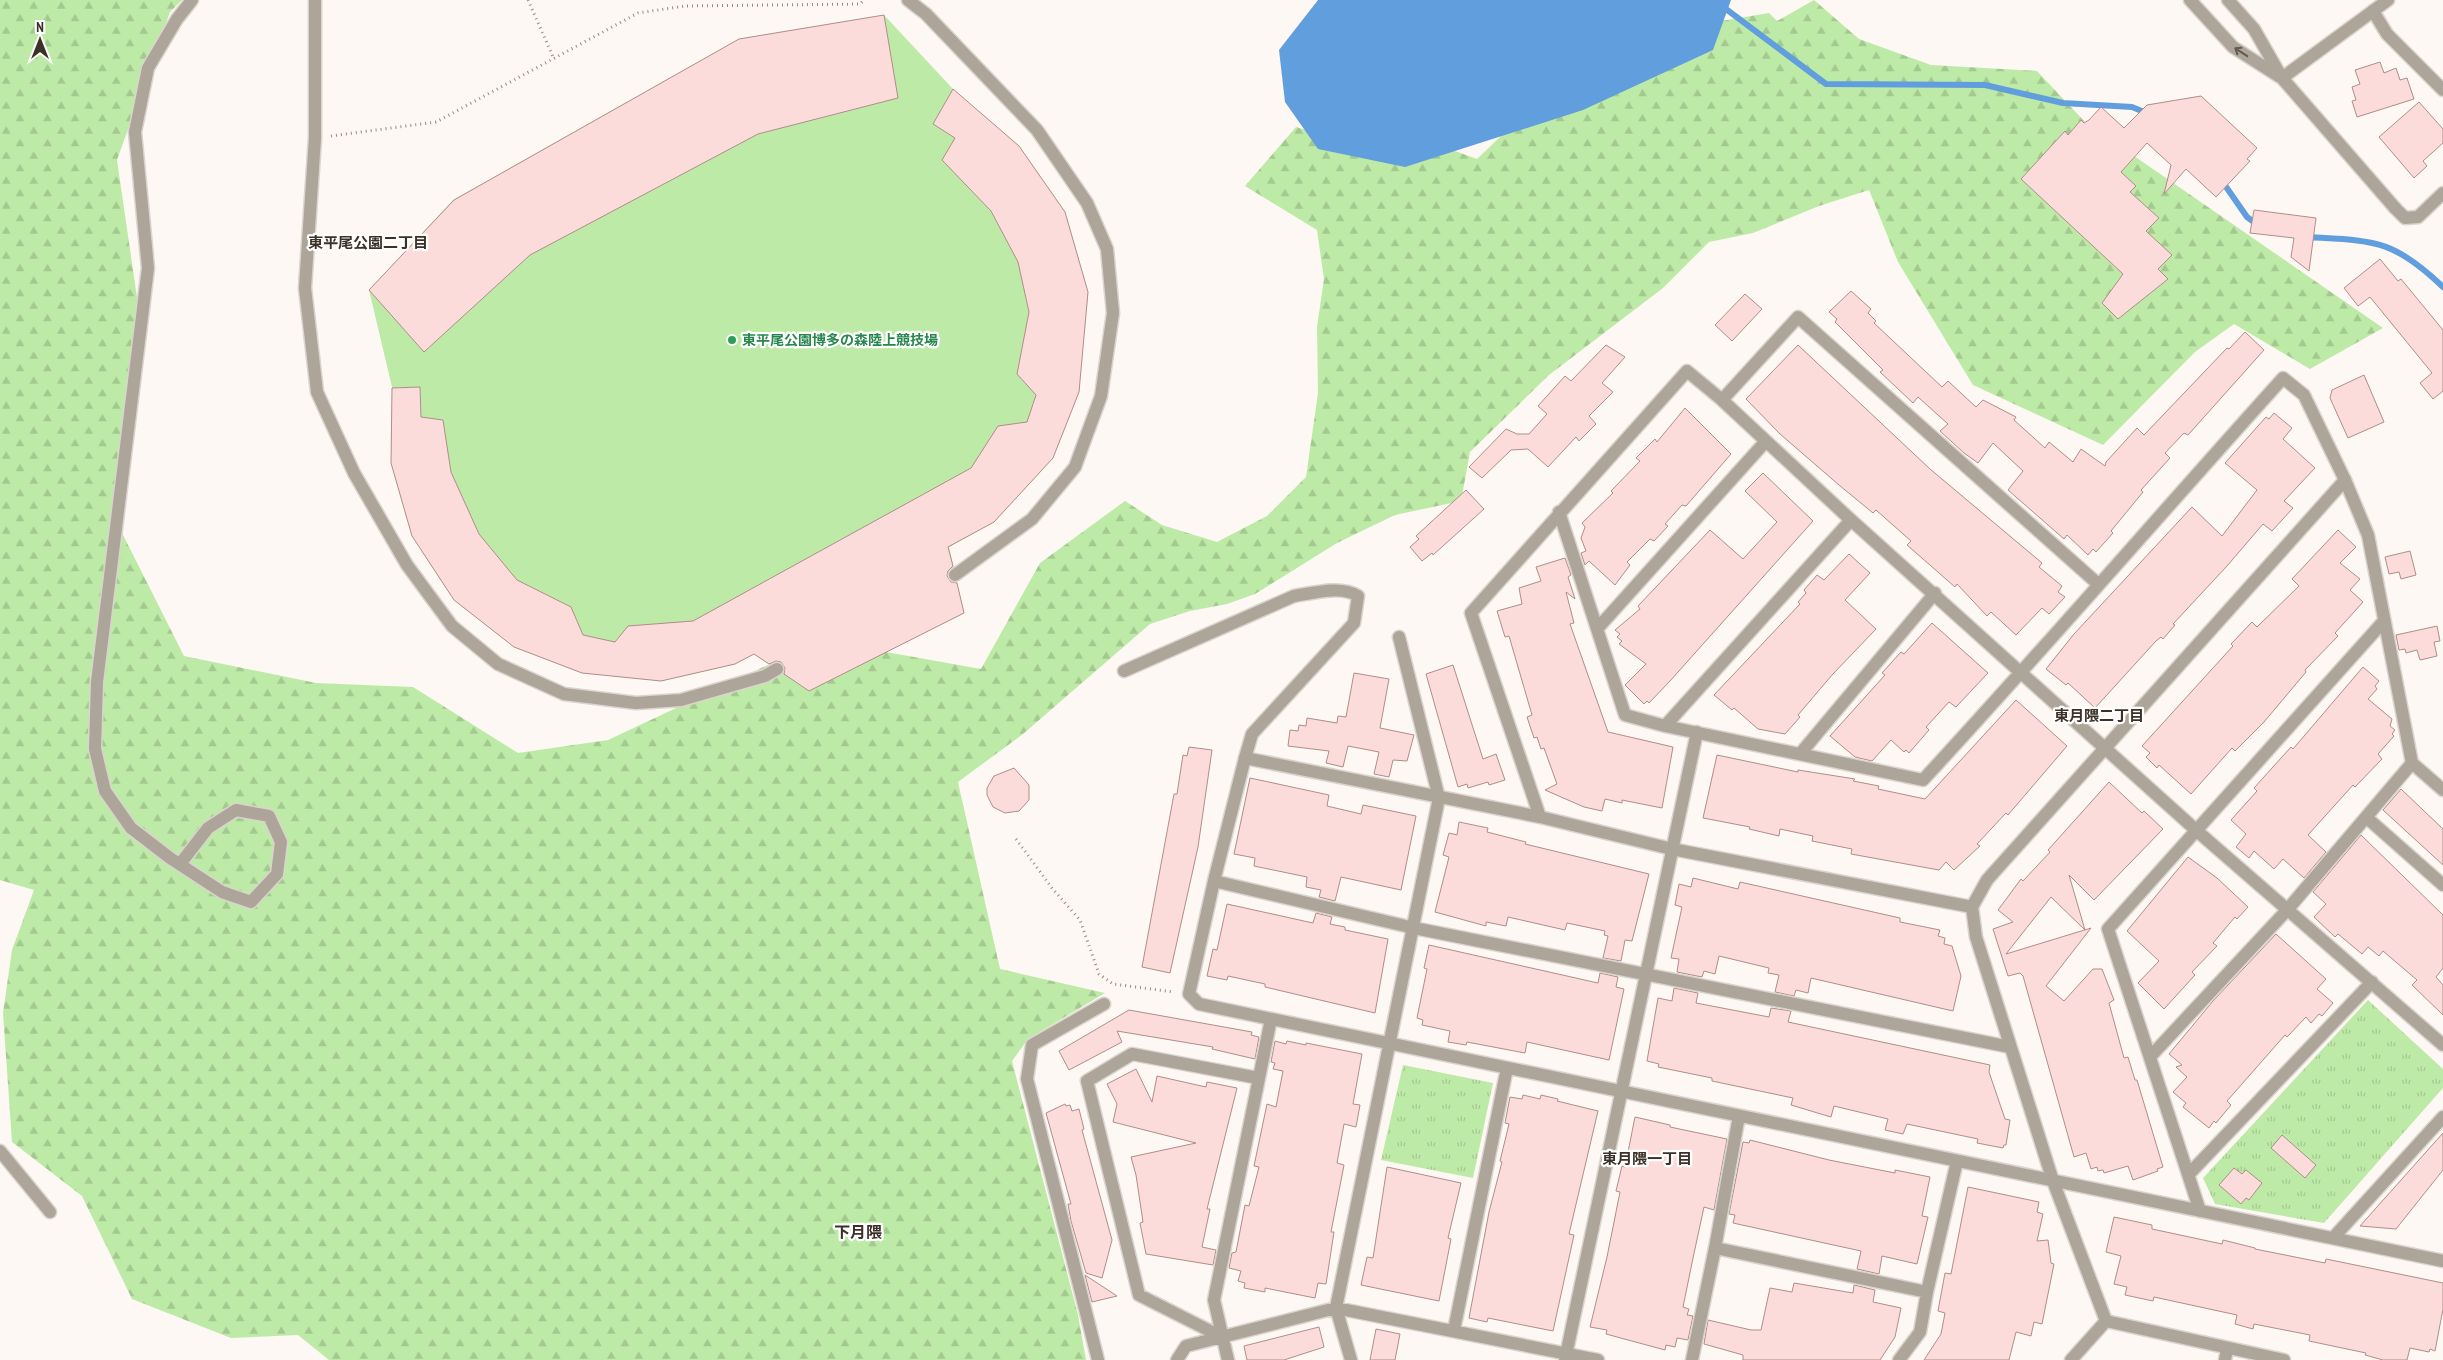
<svg xmlns="http://www.w3.org/2000/svg" width="2443" height="1360" viewBox="0 0 2443 1360" font-family="'PT Sans Narrow','Noto Sans JP',sans-serif">
<style>
.grass{fill:#beeaa7}
.forest{fill:url(#forest-firs)}
.park{fill:url(#park-tufts)}
.water{fill:#619ede}
.lines{fill:none;stroke-linecap:round;stroke-linejoin:round}
.stream{stroke:#619ede;stroke-width:6}
.building{fill:#fbdcda;stroke:#b08d8a}
.service-casing{stroke:#dad4ce;stroke-width:15}
.minor-casing{stroke:#dad4ce;stroke-width:15}
.tertiary-casing{stroke:#dad4ce;stroke-width:15}
.path{stroke:#948c85;stroke-width:3;stroke-dasharray:1 4;stroke-linecap:butt}
.service{stroke:#ada599;stroke-width:12}
.minor{stroke:#ada599;stroke-width:12}
.tertiary{stroke:#ada599;stroke-width:12}
.oneway{stroke:#635a50}
.leisure-dot{fill:#2e9e5b;stroke:#fff;stroke-width:2}
.labels{text-anchor:middle;dominant-baseline:central;stroke-width:4.5;stroke-linejoin:round;paint-order:stroke}
.leisure-label{font-size:14px;font-weight:bold;fill:#27864d;stroke:#fff;text-anchor:start}
.neighbourhood-label{font-size:15px;font-weight:bold;fill:#3b3128;stroke:#fff}
.quarter-label{font-size:16px;font-weight:bold;fill:#3b3128;stroke:#fff}
</style>
<defs>
<pattern id="forest-firs" width="22" height="20" patternUnits="userSpaceOnUse" patternTransform="scale(1.25)"><rect width="22" height="20" fill="#beeaa7"/><path d="M5 1l3.5 6h-7zM16 11l3.5 6h-7z" fill="#a4c990"/></pattern>
<pattern id="park-tufts" width="24" height="20" patternUnits="userSpaceOnUse" patternTransform="scale(1.25)"><rect width="24" height="20" fill="#beeaa7"/><path d="M3 7l-1-3M5 7V3M7 7l1-3M15 17l-1-3M17 17v-4M19 17l1-3" fill="none" stroke="#a4c990"/></pattern>
</defs>
<rect width="100%" height="100%" fill="#fdf8f3"/>
<path class="grass" d="M884 15 953 89 1019 146 1065 212 1088 292 1053 458 994 522 949 547 964 613 809 691 754 654 735 664 661 681 582 673 514 647 454 600 412 536 391 463 392 387 369 290 453 200 739 39Z"/>
<path class="forest" d="M0 0H182L170 12 117 160 143 339 118 525 184 656 316 683 413 687 518 753 608 740 770 664 809 691 886 652 981 669 1040 563 1125 501 1162 525 1217 542 1267 516 1306 477 1318 393 1317 327 1324 279 1317 230 1245 186 1296 127 1375 151 1433 143 1477 159 1539 100 1709 23 1769 13 1777 21 1814 0 1859 39 1931 65 2037 71 2085 122 2383 328 2310 369 2234 324 2195 352 2103 445 1973 385 1898 262 1869 190 1819 206 1753 233 1709 242 1663 288 1549 375 1470 452 1461 501 1395 515 1337 543 1255 594 1227 604 1190 611 1150 624 1023 734 958 782 1000 969 1105 993 1028 1039 1012 1061 1078 1315 1086 1360H329L298 1335 231 1338 132 1299 82 1196 12 1142 3 1013 12 950 34 890 0 880Z"/>
<path class="park" d="M2368 1000 2443 1069V1088L2324 1223 2215 1204 2203 1178Z
M1403 1065 1493 1083 1473 1178 1381 1160Z"/>
<path class="water" d="M1318 0H1731L1713 50 1583 110 1405 167 1318 149 1285 102 1279 50Z"/>
<g class="lines">
<path class="stream" d="M1714 0 1826 84 1985 85 2063 103 2132 107 2149 114
M2222 181 2247 217 2258 225
M2306 237C2373 241 2392 238 2443 287"/>
</g>
<path class="building" d="M884 15 898 98 758 134 530 255 424 352 369 290 454 200 739 39Z
M2380 62 2384 73 2396 68 2400 80 2407 78 2414 99 2357 117 2352 101 2356 100 2352 87 2360 84 2355 70Z
M953 89 1019 146 1065 212 1088 292 1079 392 1053 458 994 522 948 547 953 566 948 571 947 576 951 582 957 583 964 613 809 691 784 674 785 668 781 662 776 661 769 664 754 654 735 664 661 681 582 673 514 647 454 600 412 536 391 463 392 388 420 387 421 417 443 420 451 472 479 534 517 580 571 607 583 635 615 642 628 626 693 621 971 468 998 426 1027 422 1036 395 1017 374 1029 312 1018 262 991 211 942 160 955 138 933 124Z
M2201 96 2257 148 2247 159 2250 161 2216 197 2186 169 2164 194 2171 165 2147 143 2121 172 2136 186 2130 192 2159 218 2146 231 2172 255 2158 269 2168 279 2118 319 2102 303 2123 274 2021 179 2065 131 2068 135 2081 120 2084 123 2089 120 2101 107 2124 128 2147 105Z
M2419 102 2443 129V143L2423 161 2427 166 2414 178 2379 137Z
M2254 210 2316 218 2309 271 2291 257 2294 238 2250 233Z
M2380 259 2398 281 2401 279 2443 330V391L2433 399 2420 383 2432 373 2370 297 2358 306 2344 288Z
M1851 291 1871 309 1868 313 1876 321 1874 323 1942 387 1948 381 1976 407 1983 400 2016 417 2014 420 2045 448 2049 442 2073 462 2081 449 2105 466 2106 462 2137 428 2144 435 2227 348 2229 349 2245 332 2264 350 2188 435 2184 433 2165 453 2170 458 2141 490 2143 492 2111 531 2113 533 2096 552 2093 549 2088 555 2067 535 2064 539 2008 490 2023 471 1993 443 1978 463 1964 453 1940 431 1948 424 1918 397 1913 403 1880 372 1883 370 1835 322 1837 319 1829 312Z
M1745 294 1762 309 1732 341 1715 325Z
M1606 345 1625 357 1602 383 1613 392 1589 416 1596 424 1579 441 1576 437 1548 467 1528 449 1511 450 1482 478 1469 467 1506 429 1517 434H1529L1547 414 1538 406 1565 376 1571 381Z
M1798 345 1930 469 2042 563 2039 567 2062 586 2058 592 2065 597 2049 614 2042 608 2016 635 1991 612 1987 616 1957 584 1955 587 1907 545 1911 541 1876 510 1873 513 1839 485 1780 434 1746 399Z
M2364 375 2384 422 2348 438 2330 398 2332 390Z
M1685 408 1731 454 1686 506 1682 505 1665 524 1668 526 1654 541 1650 539 1627 562 1630 565 1615 585 1589 561 1585 565 1581 553 1586 551 1581 538 1585 527 1582 523 1613 493 1611 491 1640 461 1636 458 1655 439 1657 442Z
M2274 413 2292 428 2283 439 2315 468 2284 501 2293 508 2272 531 2263 524 2227 566 2173 624 2175 625 2163 639 2161 637 2156 641 2095 708 2068 683 2066 685 2046 669 2074 634 2192 507 2222 536 2257 490 2225 463 2266 417 2269 419Z
M1763 473 1813 521 1670 681 1649 703 1647 701 1644 704 1625 685 1646 664 1619 644 1622 641 1617 637 1620 634 1615 630 1640 609 1638 606 1710 530 1743 559 1777 522 1745 491Z
M1466 490 1484 509 1433 555 1432 553 1422 561 1410 547 1419 539 1416 536Z
M2338 530 2356 547 2340 563 2360 579 2350 590 2363 602 2335 633 2338 636 2305 670 2306 672 2264 722 2235 751 2232 748 2191 794 2159 765 2157 768 2146 757 2150 753 2142 746 2233 646 2231 644 2252 622 2257 627 2299 586 2292 579Z
M2410 551 2416 575 2401 579 2399 572 2389 574 2385 557Z
M1849 554 1870 573 1845 600 1876 629 1832 675 1798 715 1800 717 1785 734 1758 729 1734 708 1732 710 1714 695 1800 604 1798 602 1806 593 1804 590 1817 575 1824 580Z
M1565 558 1571 575 1568 577 1575 599 1566 592 1574 623 1570 624 1608 732 1673 747 1662 808 1622 800V803L1605 799 1602 811 1584 807 1545 790 1557 784 1544 748 1541 749 1537 737 1534 738 1527 717 1532 715 1509 636 1505 637 1497 611 1522 604 1519 588 1541 581 1536 567Z
M1932 623 1988 673 1956 707 1949 702 1926 727 1929 730 1909 753 1906 750 1904 752 1891 740 1872 761 1855 757 1830 736 1885 675 1882 673 1901 652 1904 654Z
M2437 626 2440 641 2434 642 2437 656 2420 660 2417 650 2406 653 2405 649 2399 650 2396 635Z
M1453 665 1483 759 1496 754 1505 780 1489 785 1488 782 1468 788 1467 784 1458 787 1426 674Z
M2363 667 2379 681 2375 686 2377 689 2368 699 2392 719 2390 726 2395 730 2392 734 2394 736 2378 754 2382 759 2355 787 2353 785 2308 835 2326 852 2304 878 2283 859 2274 869 2254 851 2249 858 2236 847 2246 834 2231 820 2257 791 2254 788 2291 747 2293 749Z
M1354 673 1389 679 1380 728 1414 735 1407 761 1393 760 1389 777 1374 774 1379 752 1348 746 1343 767 1326 763 1329 751 1288 746 1290 730 1298 731 1299 725 1306 726 1307 718 1337 723 1338 716 1346 717Z
M2016 700 2067 746 2008 815 2006 813 1977 844 1980 846 1954 870 1946 862 1939 870 1851 854 1852 849 1812 841 1813 836 1780 829 1779 836 1749 829 1750 827 1703 818 1717 755 1798 772V770L1855 779 1853 781 1879 786 1878 789 1925 799Z
M1189 747 1212 750 1198 847 1170 973 1142 967 1174 794H1177L1183 755 1187 756Z
M1014 768 1029 785V800L1019 811 1005 813 993 807 987 795V788L994 776Z
M1250 778 1329 795 1327 806 1361 814 1363 805 1416 816 1401 890 1341 877 1335 901 1319 897 1321 890 1306 887 1307 877 1254 866 1255 858 1234 854Z
M2109 782 2142 813 2144 811 2163 829 2094 900 2069 875 2085 930 2051 897 2006 954 2091 928 2046 986 2064 1001 2093 969H2102L2114 1000 2109 1003 2124 1058 2128 1057 2135 1080H2137L2163 1167 2157 1169 2158 1171 2133 1180 2128 1166 2104 1173 2103 1170 2098 1171 2097 1167 2091 1169 2086 1153 2074 1157 2023 976 2020 973 2008 976 1993 929 2013 922 1998 910 2021 879 2023 881 2050 852 2048 850Z
M2401 789 2443 829V865L2383 810Z
M1459 822 1488 828 1487 832 1526 842 1525 844 1649 874 1632 941 1625 940 1621 961 1603 958 1608 936 1604 935 1605 931 1567 923 1565 930 1508 917 1506 926 1486 922V926L1435 912 1449 857 1443 855 1449 833 1457 835Z
M2361 835 2443 915V968L2436 977 2443 985V1015L2412 985 2417 980 2383 951 2379 956 2368 947 2362 954 2338 934 2335 937 2314 917 2326 904 2313 892Z
M2188 857 2217 878 2248 907 2237 919 2235 917 2213 943 2217 946 2192 972 2195 975 2164 1009 2138 983 2159 961 2127 931Z
M1693 878 1738 889 1740 882 1900 918V922L1940 930 1938 936 1945 938 1944 944 1952 946 1961 976 1953 1011 1811 978 1808 993 1796 990 1794 996 1775 992 1779 975 1768 973 1769 968 1719 956 1715 974 1704 971 1702 977 1677 972 1679 959 1671 958 1682 907 1675 905 1679 884 1691 887Z
M1227 904 1313 923 1316 913 1332 917 1330 924 1345 927V930L1388 939 1375 1013 1265 987V984L1228 976 1227 980 1207 976 1213 949 1217 950Z
M2276 934 2326 979 2317 989 2333 1003 2322 1016 2319 1014 2311 1023 2306 1017 2287 1037 2285 1035 2227 1101 2231 1105 2216 1123 2214 1121 2209 1128 2183 1107 2186 1103 2173 1092 2187 1077 2176 1067 2182 1065 2169 1054 2213 1001Z
M1429 945 1598 983 1600 973 1618 977 1616 987 1624 989 1609 1060 1527 1042 1525 1053 1467 1042 1466 1045 1448 1042 1450 1031 1422 1025 1423 1020 1417 1018 1427 969 1424 968Z
M1674 988 1698 993 1696 1003 1769 1017 1771 1008 1791 1011 1788 1022 1990 1065 1989 1072 2005 1119 2010 1120 2006 1145H2004L2003 1148 1977 1143 1978 1139 1907 1124 1903 1134 1885 1130 1888 1119 1834 1106 1831 1117 1791 1105 1793 1098 1712 1081V1078L1658 1067 1659 1064 1647 1061 1658 998 1672 1001Z
M1129 1010 1252 1032 1251 1035 1259 1037 1255 1059 1212 1049 1213 1047 1117 1031 1122 1042 1069 1070 1059 1051Z
M1275 1041 1286 1044 1287 1041 1306 1045V1043L1362 1054 1353 1104 1360 1105 1356 1127 1344 1124 1337 1163 1344 1165 1331 1232H1334L1326 1284 1318 1283 1315 1298 1265 1288V1292L1244 1288 1245 1283 1238 1281 1241 1271 1229 1268 1232 1253 1236 1252 1245 1205 1249 1206 1259 1167 1254 1166 1267 1104 1276 1107 1283 1071 1273 1069 1275 1063 1271 1062Z
M1136 1069 1152 1102 1157 1076 1206 1087 1207 1082 1237 1088 1207 1209H1210L1202 1247 1216 1250 1213 1265 1146 1254 1140 1223 1143 1222 1136 1175 1131 1157 1196 1143 1113 1122 1117 1104 1107 1084Z
M1523 1095 1540 1099 1541 1095 1558 1099 1557 1101 1598 1111 1569 1234 1574 1235 1553 1331 1488 1318 1487 1322 1469 1318 1489 1212 1502 1162 1500 1161 1509 1124 1505 1123 1510 1097 1522 1099Z
M1065 1104 1066 1106 1070 1105 1072 1111 1079 1109 1084 1129 1082 1130 1112 1240 1102 1278 1086 1273 1071 1221 1068 1204H1071L1046 1113Z
M1635 1117 1670 1125V1127L1727 1139 1714 1210 1704 1207 1693 1258 1683 1307 1689 1309 1687 1315 1693 1316 1688 1340 1677 1338 1675 1347 1666 1345 1665 1350 1606 1334 1607 1330 1590 1327 1607 1257 1620 1192 1616 1191 1622 1166 1625 1167Z
M2443 1133V1170L2396 1229 2360 1226Z
M2282 1135 2316 1165 2305 1178 2271 1148Z
M1750 1140 1829 1160 1895 1173V1170L1930 1177 1922 1216 1928 1217 1917 1264 1882 1256 1879 1274 1857 1269 1861 1251 1733 1223 1735 1215 1729 1214 1743 1142 1749 1143Z
M1387 1167 1461 1183 1448 1238 1451 1239 1439 1301 1361 1285 1367 1257 1373 1258Z
M2234 1168 2242 1174 2246 1170 2262 1183 2249 1200 2246 1198 2241 1204 2219 1185Z
M1968 1187 2039 1202 2037 1212 2043 1214 2037 1241 2048 1240 2051 1263 2054 1264 2042 1324 2034 1322 2031 1336 2016 1332 2009 1360H1924L1941 1334 1945 1313 1938 1311 1945 1273 1951 1274Z
M2114 1217 2152 1225V1229L2222 1244 2223 1240 2255 1248V1249L2325 1263 2326 1259 2443 1283V1309L2435 1351 2430 1349 2429 1352 2410 1348 2407 1360H2383L2365 1355 2366 1353 2309 1341 2310 1335 2254 1324 2253 1329 2235 1324 2237 1315 2154 1297 2153 1301 2125 1295 2127 1287 2114 1284 2121 1256 2106 1252Z
M1085 1275 1117 1296 1092 1302Z
M1794 1283 1853 1293 1854 1285 1875 1290 1873 1302 1901 1308 1895 1337 1880 1360H1743V1355L1704 1344 1708 1320 1751 1330H1761L1770 1288 1792 1292Z
M1319 1327 1324 1347 1284 1360H1247L1244 1346Z
M1376 1329 1400 1334 1395 1360H1370Z"/>
<g class="lines">
<defs>
<path id="service" d="M315 0V138L305 288 317 392 354 473 407 565 452 626 498 664 564 694 636 703 681 700 765 676 777 669
M908 0 926 14 1037 130 1087 203 1107 249 1113 313 1101 396 1075 467 1032 519 955 575
M2373 11 2387 34 2443 90
M1124 671 1294 596C1313 593 1341 585 1358 596L1354 623 1252 734 1245 758
M180 864 208 828 236 810 269 816 281 842 277 874 251 902 222 892 170 858 131 828 105 791 95 749 97 682 148 268 135 132 148 68 177 19 192 0"/>
<path id="minor" d="M2395 208 2405 218 2418 217 2443 193
M1722 400 1798 317 2098 584
M1559 512 1625 715 1665 726 1923 780C2045 648 2163 511 2283 378L2304 395 2345 480 2368 535 2412 763 2443 790
M1597 629 1766 441
M1665 726 1851 520
M1800 754 1935 593
M1540 817 1471 613 1687 371 1722 400 1851 520 2197 831 2443 1045
M2366 817 2443 885
M1214 881 1414 928 2010 1047
M1972 907 1672 849 1540 817 1245 758 1214 881 1189 994 1199 1004 2443 1261
M2150 1057 2288 909 2412 763
M0 1151 50 1212
M2189 1174 2372 982
M2200 1211 2108 929 2383 622
M2333 1238 2443 1117
M1715 1248 1927 1292
M1454 1330 1507 1068
M1222 1337 1139 1295 1087 1081 1132 1054 1258 1078
M1098 1360 1027 1079 1032 1045 1104 1004
M1177 1360 1186 1346 1336 1308 1598 1360
M1228 1360 1214 1300 1271 1019
M1351 1360 1336 1308 1439 798 1399 637
M1565 1360 1697 732
M1692 1360 1715 1248 1739 1116
M1899 1360 1920 1332 1927 1292 1957 1161
M2225 1360 2227 1349"/>
<path id="tertiary" d="M2190 0 2233 47 2280 77
M2228 0 2254 29 2282 78 2395 208
M2282 78 2388 0
M2106 1321 2053 1181 1976 937 1972 907 1987 880 2345 480
M2106 1321 2284 1360
M2071 1360 2106 1321"/>
</defs>
<use href="#service" class="service-casing"/>
<use href="#minor" class="minor-casing"/>
<use href="#tertiary" class="tertiary-casing"/>
<path class="path" d="M528 0 554 59
M331 136 436 122 638 13 685 6 860 4 864 0
M1016 839 1052 888 1080 920 1099 974 1113 984 1174 992"/>
<use href="#service" class="service"/>
<use href="#minor" class="minor"/>
<use href="#tertiary" class="tertiary"/>
</g>
<defs><path id="oneway-shaft" d="M-6 0H5M1.5-3L5.5 0L1.5 3" fill="none" stroke-width="1.6" stroke-linecap="round" stroke-linejoin="round" transform="scale(1.25)"/></defs>
<use class="oneway" href="#oneway-shaft" transform="translate(2241 52) rotate(-147)"/>
<circle class="leisure-dot" cx="732" cy="340" r="5"/>
<g class="labels">
<g class="leisure-label">
<text x="742" y="340">東平尾公園博多の森陸上競技場</text>
</g>
<g class="neighbourhood-label">
<text x="368" y="242">東平尾公園二丁目</text>
<text x="2099" y="715">東月隈二丁目</text>
<text x="1647" y="1158">東月隈一丁目</text>
</g>
<g class="quarter-label">
<text x="858" y="1232">下月隈</text>
</g>
</g>
<g transform="translate(40 40)" stroke="#ffffff" stroke-width="4" paint-order="stroke">
<path d="M0-4L9 19L0 12L-9 19Z" fill="#3b3128"/>
<text y="-8" font-size="14" font-weight="bold" text-anchor="middle" fill="#3b3128">N</text>
</g>
</svg>
